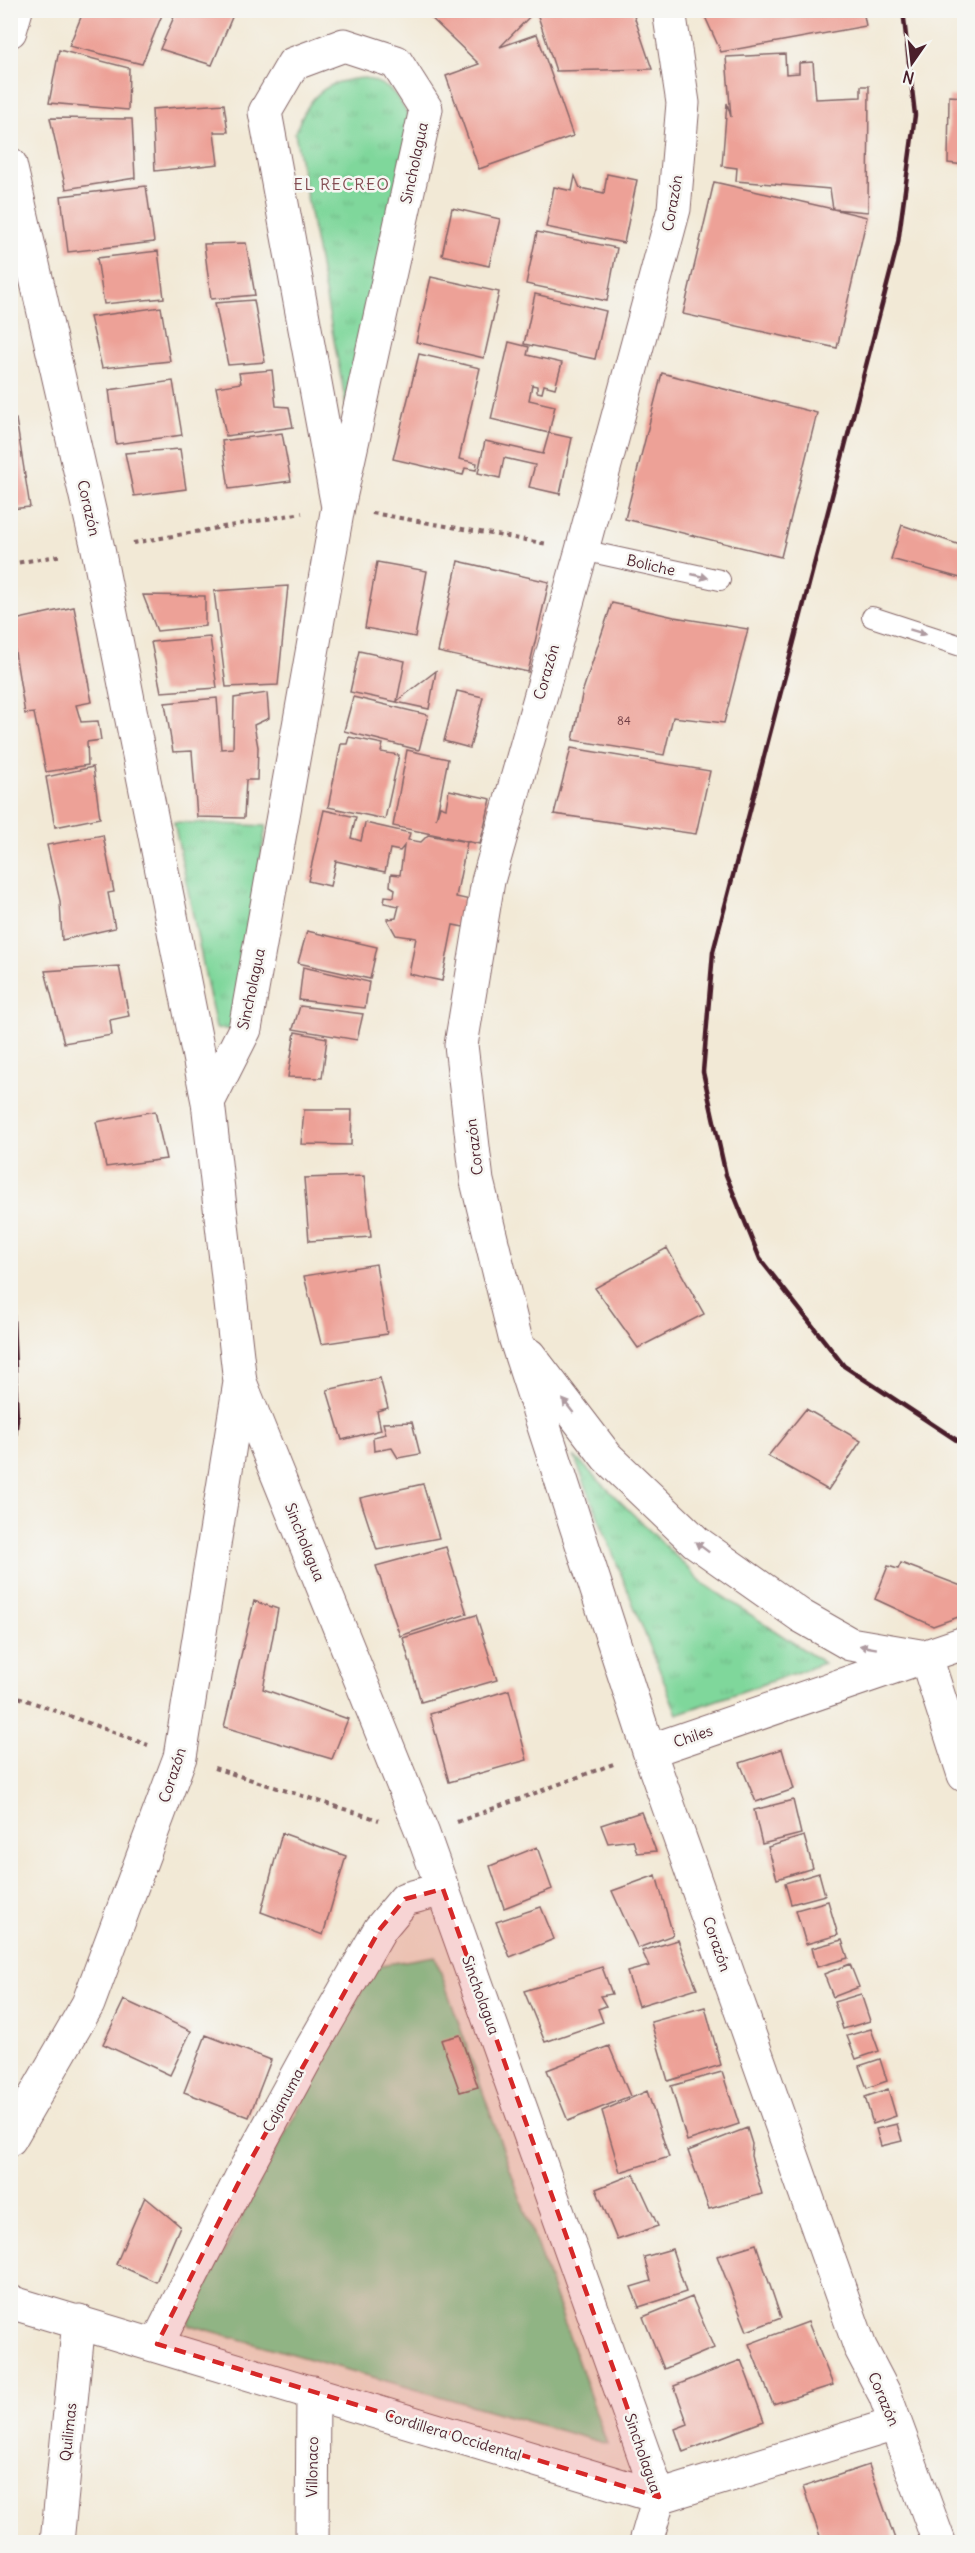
<svg xmlns="http://www.w3.org/2000/svg" width="975" height="2553" viewBox="0 0 975 2553" font-family="Delius,sans-serif">
<style>
.grass{fill:url(#grass-tufts);stroke:#647b63;stroke-width:1.5}
.pitch{fill:#7fd79b;stroke:#647b63;stroke-width:1.5}
.building{fill:#eda197}
.lines{fill:none;stroke-linecap:round;stroke-linejoin:round}
.service-casing{stroke:#856667;stroke-width:22}
.minor-casing{stroke:#856667;stroke-width:35}
.path{stroke:#856667;stroke-width:4;stroke-dasharray:4.5 4.5;stroke-linecap:butt}
.service{stroke:#fff;stroke-width:20}
.minor{stroke:#fff;stroke-width:33}
.rail{stroke:#4a1f2b;stroke-width:4.5}
.oneway{fill:#ae9aa0}
.marked{fill:#d62828;fill-opacity:0.2;stroke:#d62828;stroke-width:4.5;stroke-dasharray:12 8;stroke-linejoin:round}
.labels{text-anchor:middle;dominant-baseline:central;stroke-width:5;stroke-linejoin:round;paint-order:stroke}
.number-label{font-size:12px;fill:#734046}
.street-label{font-size:15px;fill:#4a1f2b;stroke:#f6f6f2}
.neighbourhood-label{font-size:16px;letter-spacing:1.5px;fill:#834c51;stroke:#f6f6f2}
</style>
<defs>
<pattern id="grass-tufts" width="24" height="20" patternUnits="userSpaceOnUse" patternTransform="scale(1.5)"><rect width="24" height="20" fill="#7fd79b"/><path d="M3 7l-1-3M5 7V3M7 7l1-3M15 17l-1-3M17 17v-4M19 17l1-3" fill="none" stroke="#6fb886"/></pattern>
</defs>
<rect width="100%" height="100%" fill="#f6f6f2"/>
<filter id="ink" filterUnits="userSpaceOnUse"><feTurbulence type="fractalNoise" baseFrequency=".0167" numOctaves="2"/><feDisplacementMap in="SourceGraphic" scale="12" xChannelSelector="R" yChannelSelector="G"/><feConvolveMatrix kernelMatrix="1 2 1 2 8 2 1 2 1" color-interpolation-filters="sRGB"/></filter>
<filter id="wash" filterUnits="userSpaceOnUse"><feTurbulence type="fractalNoise" baseFrequency=".008" numOctaves="4" result="noise"/><feDisplacementMap in="SourceGraphic" scale="24" xChannelSelector="R" yChannelSelector="G"/><feGaussianBlur stdDeviation="1.35" result="paint"/><feColorMatrix in="noise" values="0 0 0 0 0 0 0 0 0 0 0 0 0 0 0 0 0 1.4 0 .05"/><feComposite in="paint" operator="in"/></filter>
<g filter="url(#wash)">
<rect width="100%" height="100%" fill="#f2e9d6"/>
<path class="grass" d="M365 78C393 86 398 96 411 121L348 415 295 133C309 96 324 80 365 78Z
M174 822 266 826 233 1030 216 1028Z
M574 1456 704 1584 824 1663 677 1714Z"/>
<path class="pitch" d="M435 1956 607 2444 187 2324 261 2179 375 1966Z"/>
<g id="blocks">
<path class="building" d="M84 10H164L142 64 69 46Z
M177 10H235L212 65 160 49Z
M423 10H536L500 47 537 34 573 136 479 169 446 76 479 64Z
M536 10H632L652 69 556 71Z
M702 10H863L866 26 721 52Z
M59 50 129 68 128 110 49 103Z
M785 54 786 74 799 73V63L813 62 816 99 861 97V86H869L868 212 833 209 867 217 837 348 683 314 714 182 833 209 830 189 736 181 737 168 722 166 727 103 731 117 726 57Z
M949 96 964 97V165L948 163Z
M224 104 228 132H214L218 164 155 171 152 109Z
M50 118 132 119 135 178 66 189Z
M607 174 637 180 624 243 546 227 554 187 572 191 575 176 580 188 604 193Z
M146 186 154 242 68 252 61 196Z
M452 208 500 219 489 266 442 255Z
M537 232 617 248 607 301 526 284Z
M246 243 255 295 211 299 204 244Z
M158 251 164 298 104 304 97 258Z
M431 277 499 292 484 358 416 342Z
M535 294 606 311 595 359 524 344Z
M254 300 265 362 228 365 215 303Z
M161 307 170 361 102 368 90 317Z
M509 342 529 347 527 355 562 363 555 388 544 385 542 393 537 392V386L532 385 529 400 555 406 549 433 491 419Z
M419 354 480 368 459 459 477 463 476 470 465 468 463 475 393 459Z
M272 370 276 406 289 407 293 427 226 436 216 387 241 383 239 373Z
M662 373 817 413 781 557 625 519Z
M173 381 182 435 116 444 109 390Z
M16 419 30 507 10 509V420Z
M282 433 291 481 229 489 222 441Z
M549 433 572 438 560 494 529 487 535 465 504 458 500 478 478 473 485 441 543 454Z
M180 449 186 489 134 496 125 453Z
M902 525 960 545 964 531V579L891 559Z
M458 561 549 582 528 672 438 652Z
M377 562 427 571 415 637 365 628Z
M288 586 278 685 226 687 214 591Z
M143 595 205 596V626L157 631Z
M612 603 674 617 748 629 724 723 673 717 664 755 573 740 583 690Z
M74 607 92 702 76 705 81 722 98 721 101 740 87 742 88 765 46 772 34 713 25 714 10 621Z
M210 637 217 688 161 692 151 642Z
M359 651 405 661 397 701 436 671 429 709 350 692Z
M457 691 483 697 470 748 444 741Z
M267 693 269 718 254 725 258 747 257 780H246L244 818 197 817 192 751 173 752 165 703 217 698 221 749 233 748 234 698Z
M353 697 428 715 419 750 344 731Z
M349 737 383 744 381 752 399 755 385 819 328 807 341 744H347Z
M571 748 710 771 696 834 554 814Z
M407 750 448 759 436 819 440 806 446 808 449 790 491 799 480 844 393 826Z
M93 767 100 818 55 827 46 777Z
M324 810 356 817 351 838 361 841 365 823 410 833 408 840 421 842 428 835 467 842 456 897 480 902 474 929 453 925 442 981 409 974 416 938 396 935 387 919 396 918 399 906 384 903 385 896 394 897 395 889 390 886 391 874 400 875 404 846 400 851 390 849 385 872 336 861 330 886 308 881Z
M103 835 114 892 108 893 115 928 62 940 60 901 47 845Z
M307 931 377 947 370 979 298 963Z
M119 966 129 1016 110 1020 112 1035 64 1043 45 971Z
M303 967 369 982 365 1008 299 1000Z
M300 1006 363 1014 357 1040 293 1029Z
M295 1032 327 1038 322 1078 288 1077Z
M304 1110H352L351 1145 301 1144Z
M155 1111 166 1159 106 1167 96 1122Z
M364 1176 371 1237 309 1241 304 1178Z
M667 1248 704 1314 638 1348 595 1288Z
M376 1264 387 1334 321 1344 304 1276Z
M380 1378 388 1408 377 1411 381 1430 342 1440 327 1390Z
M806 1409 861 1441 828 1490 768 1456Z
M412 1422 420 1454 398 1458 392 1448 374 1451 373 1437 386 1434 383 1423Z
M423 1484 439 1538 377 1550 360 1498Z
M446 1547 467 1614 400 1636 376 1566Z
M901 1563 964 1587V1615L933 1626 875 1599 888 1566 898 1569Z
M254 1601 278 1609 263 1689 348 1719 332 1759 224 1727Z
M476 1615 497 1680 421 1702 403 1638Z
M509 1690 527 1760 449 1782 430 1714Z
M782 1749 794 1789 756 1802 740 1763Z
M793 1800 801 1834 762 1844 754 1810Z
M641 1812 656 1851 637 1853 633 1840 608 1843 601 1825Z
M282 1833 346 1856 323 1935 261 1912Z
M804 1836 813 1868 777 1879 768 1847Z
M537 1847 552 1889 504 1908 490 1866Z
M819 1873 825 1895 791 1904 785 1883Z
M656 1875 673 1935 638 1948 612 1891Z
M828 1901 838 1935 806 1944 796 1910Z
M541 1907 554 1939 510 1957 496 1922Z
M678 1940 697 1988 638 2006 627 1972 649 1966 642 1951Z
M842 1940 848 1958 817 1967 812 1948Z
M850 1964 859 1987 833 1997 824 1974Z
M602 1967 612 1994 600 1996 606 2006 598 2009 603 2022 545 2042 524 1991Z
M861 1994 870 2021 843 2029 834 2002Z
M124 2000 191 2031 170 2075 103 2044Z
M705 2007 721 2065 668 2081 651 2022Z
M871 2029 879 2051 856 2059 847 2036Z
M206 2035 271 2060 249 2117 184 2092Z
M460 2035 478 2087 460 2092 441 2040Z
M609 2046 630 2096 568 2121 547 2070Z
M880 2059 887 2081 867 2088 859 2066Z
M722 2072 739 2124 687 2141 671 2086Z
M888 2089 896 2116 873 2124 865 2097Z
M647 2091 669 2157 620 2172 602 2111Z
M897 2124 902 2141 881 2146 876 2129Z
M747 2128 752 2144 751 2156 762 2194 709 2209 688 2151Z
M634 2174 658 2226 617 2240 596 2189Z
M145 2197 180 2226 156 2282 116 2264Z
M756 2244 781 2318 747 2331 717 2256Z
M672 2249 686 2292 639 2307 631 2287 651 2281 644 2257Z
M692 2297 714 2348 664 2369 643 2317Z
M808 2322 833 2385 773 2404 749 2344Z
M741 2360 764 2421 683 2452 675 2429 688 2424 674 2386Z
M869 2465 896 2542H822L803 2487Z"/>
</g>
</g>
<g filter="url(#ink)">
<use href="#blocks" fill-opacity="0" stroke="#856667" stroke-width="1.5"/>
<g class="lines">
<defs>
<path id="service" d="M582 550 720 580
M872 617 964 647"/>
<path id="minor" d="M669 10 683 103 674 209 582 550 488 881 461 1045 477 1181 515 1337 649 1751 860 2347 885 2395 939 2542
M10 31 16 10
M10 164 98 549 208 1102 240 1382 423 1834 659 2497 646 2542
M208 1102 245 1029 338 507 265 112 293 64 344 45 396 62 426 109 338 507
M529 1355 607 1457 696 1542 801 1616 850 1644 926 1657 964 1775
M649 1751 964 1643
M10 2139 88 2004 180 1757 240 1382
M10 2302 659 2497 895 2424
M157 2344 244 2172 310 2051 380 1929 405 1899 443 1889
M57 2542 79 2321
M312 2542 313 2392"/>
</defs>
<use href="#service" class="service-casing"/>
<use href="#minor" class="minor-casing"/>
<path class="path" d="M372 513 548 544
M133 543 302 513
M10 564 63 555
M10 1694 148 1745
M214 1768 379 1820
M457 1822 616 1763"/>
<use href="#service" class="service"/>
<use href="#minor" class="minor"/>
<path class="rail" d="M903 10 915 115 898 243 713 952 703 1072 726 1175 760 1259 844 1366 964 1445
M10 1244 17 1419 10 1485"/>
</g>
<defs><path id="oneway-solid" d="M-6-.8H1V-3.2L6.5 0L1 3.2V.8H-6Z" transform="scale(1.5)"/></defs>
<g class="oneway">
<use href="#oneway-solid" transform="translate(700 576) rotate(13)"/>
<use href="#oneway-solid" transform="translate(918 632) rotate(17)"/>
<use href="#oneway-solid" transform="translate(568 1406) rotate(-128)"/>
<use href="#oneway-solid" transform="translate(702 1547) rotate(-143)"/>
<use href="#oneway-solid" transform="translate(868 1647) rotate(-170)"/>
</g>
</g>
<path class="marked" d="M443 1889 659 2497 157 2344 244 2172 380 1929 405 1899Z"/>
<g class="labels">
<g class="number-label">
<text x="624" y="720">84</text>
</g>
<g class="street-label">
<text transform="translate(414 163) rotate(-78)">Sincholagua</text>
<text transform="translate(672 203) rotate(-80)">Corazón</text>
<text transform="translate(89 508) rotate(77)">Corazón</text>
<text transform="translate(651 565) rotate(13)">Boliche</text>
<text transform="translate(546 672) rotate(-74)">Corazón</text>
<text transform="translate(251 989) rotate(-78)">Sincholagua</text>
<text transform="translate(474 1147) rotate(-97)">Corazón</text>
<text transform="translate(305 1542) rotate(68)">Sincholagua</text>
<text transform="translate(693 1736) rotate(-19)">Chiles</text>
<text transform="translate(172 1775) rotate(-72)">Corazón</text>
<text transform="translate(717 1944) rotate(71)">Corazón</text>
<text transform="translate(481 1995) rotate(70)">Sincholagua</text>
<text transform="translate(283 2100) rotate(-62)">Cajanuma</text>
<text transform="translate(884 2399) rotate(67)">Corazón</text>
<text transform="translate(68 2432) rotate(-84)">Quilimas</text>
<text transform="translate(453 2435) rotate(17)">Cordillera Occidental</text>
<text transform="translate(643 2453) rotate(71)">Sincholagua</text>
<text transform="translate(312 2467) rotate(-89)">Villonaco</text>
</g>
<g class="neighbourhood-label">
<text x="342" y="184">EL RECREO</text>
</g>
</g>
<rect width="975" height="2553" fill="none" stroke="#f6f6f2" stroke-width="36"/>
<g transform="translate(912 63) rotate(194)" stroke="#f6f6f2" stroke-width="4.5" paint-order="stroke">
<path d="M0-4.5L10 22L0 15L-10 22Z" fill="#4a1f2b"/>
<text y="-9" font-size="16" font-weight="bold" text-anchor="middle" fill="#4a1f2b">N</text>
</g>
</svg>
